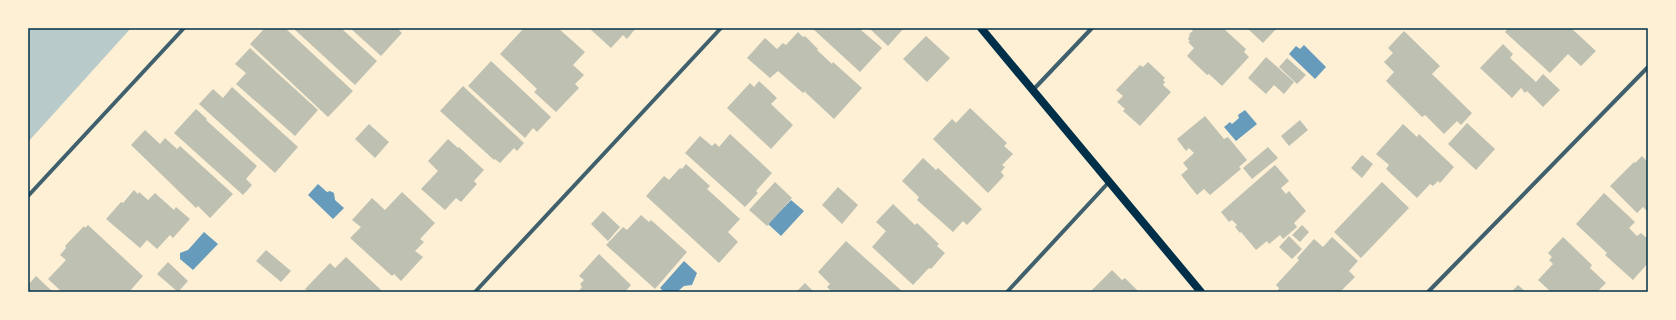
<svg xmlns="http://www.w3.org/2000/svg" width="1676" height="320" viewBox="0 0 1676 320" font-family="'Varela Round',sans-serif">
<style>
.green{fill:#b9caca}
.water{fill:#669bbc}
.building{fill:#bec0b2}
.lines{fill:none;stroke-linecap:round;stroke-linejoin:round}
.minor{stroke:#3f606c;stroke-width:4}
.secondary{stroke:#003049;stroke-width:8}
.neatline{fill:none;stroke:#003049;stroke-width:1.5}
</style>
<rect width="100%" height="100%" fill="#fdf0d5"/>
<path class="green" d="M28 28H131L28 142Z"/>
<path class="water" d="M1304 45 1326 67 1315 79 1289 54 1296 46 1300 49Z
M1245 110 1257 124 1236 141 1224 127 1230 122 1232 124 1239 118 1238 115Z
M318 184 327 192 330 191 334 193 335 200 344 208 333 219 308 195Z
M791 200 804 211 781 236 768 224Z
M204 232 218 244 193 270 180 259V253L188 250Z
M684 261 697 273 692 285 684 286 677 292H664L660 288Z"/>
<path class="building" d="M265 28H285L353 91 328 117 250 44Z
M293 28H341L377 61 355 85Z
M350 28H397L402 33 381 56Z
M524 28H558L585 52 573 65 584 75 575 84 579 88 556 112 534 92 537 89 500 54Z
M589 28H636L627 39 623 35 611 48Z
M812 28H863L861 30 882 48 860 72Z
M869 28H904L888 46Z
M1190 28H1223L1246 49 1244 52 1249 57 1222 86 1209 74 1207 75 1187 56 1194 48 1188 42 1190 41 1188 39 1190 35 1189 34 1193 31Z
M1247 28H1277L1263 43Z
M1508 28H1571L1596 51 1581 66 1568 54 1550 73 1505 32Z
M1404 31 1440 66 1432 74 1472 113 1461 125 1457 121 1444 134 1425 115 1422 117 1386 81 1394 72 1384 62 1393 53 1388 48Z
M798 32 803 37 805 36 818 49 817 50 832 64 833 62 862 88 834 119 805 92 807 90 803 93 778 71 770 78 747 58 765 38 777 49 783 43 786 45Z
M926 36 950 58 927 82 903 59Z
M1503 44 1513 54 1510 58 1536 82 1543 74 1560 90 1543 107 1527 91 1525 93 1521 88 1512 98 1480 68Z
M250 48 318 110 295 136 236 84 246 73 235 64Z
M1266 57 1294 82 1284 94 1274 85 1266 94 1248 78Z
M1287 58 1306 75 1297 84 1279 67Z
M491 61 551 117 537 132 533 128 525 138 468 86Z
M1148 62 1165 78 1163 80 1165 82 1163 85 1171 92 1140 126 1123 111 1125 109 1117 102 1123 96 1116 90 1140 65 1143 67Z
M759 81 777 98 771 104 793 125 771 149 727 108 750 83 754 87Z
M463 86 524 143 517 151 514 148 500 163 495 159 494 160 440 111Z
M232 87 298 147 275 173 199 104 213 89 223 98Z
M970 108 1007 143 1004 146 1013 154 1002 165 1005 167 1001 172 1004 176 988 193 933 139 952 119 956 123Z
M196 109 207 119 206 120 257 166 246 179 252 185 243 195 174 133Z
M1205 116 1224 139 1228 137 1247 160 1239 167 1241 169 1210 195 1204 189 1197 195 1181 175 1188 169 1183 163 1194 153 1189 148 1186 151 1177 139Z
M1300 120 1308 130 1289 146 1281 136Z
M1467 123 1495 149 1476 170 1448 144Z
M369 124 389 142 375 158 355 139Z
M1403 124 1417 137 1419 134 1454 167 1440 183 1438 181 1433 186 1430 184 1417 198 1386 169 1389 165 1376 154Z
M145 130 160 144 165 138 177 149 180 146 233 194 210 218 198 206 196 208 131 145Z
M730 134 772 173 756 191 758 193 745 207 685 153 700 136 712 146 715 143 719 147Z
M448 139 458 148 459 147 484 170 474 181 477 184 461 202 456 198 445 210 421 189 438 171 428 161Z
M1268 147 1278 158 1252 179 1243 168Z
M1362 155 1373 164 1362 178 1351 168Z
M1642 156 1648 162V212L1643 207 1637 213 1610 186 1634 162 1635 163Z
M923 158 936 170 938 168 982 209 967 225 963 221 953 232 917 200 919 197 902 181Z
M686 164 710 186 707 189 740 219 728 232 738 242 719 263 646 196 664 176 669 180 680 168 682 169Z
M1275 165 1289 181 1281 188 1286 194 1289 191 1306 211 1294 223 1297 227 1283 239 1280 235 1269 244 1267 241 1256 250 1241 232 1240 233 1235 227 1237 225 1232 220 1229 222 1221 212Z
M775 182 792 198 767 226 749 210Z
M1382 182 1409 208 1361 258 1334 232Z
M838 187 858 205 842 224 822 205Z
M134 190 138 194 139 192 148 200 155 193 174 210 176 207 190 219 173 238 170 235 157 249 147 240 140 248 106 219 121 202 123 203Z
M402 192 435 223 420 239 424 242 415 251 423 257 401 281 394 274 392 276 350 238 361 227 352 220 372 198 385 210Z
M1604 193 1635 222 1629 228 1637 236 1641 233 1648 239V263L1633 280 1605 255 1607 253 1576 224Z
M893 204 915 225 917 223 939 244 937 246 945 253 931 269 929 268 913 285 872 247 886 231 876 222Z
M603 211 620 227 608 241 591 224Z
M641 215 649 222 651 220 687 252 655 289 606 245 623 227 627 230Z
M88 225 143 276 129 292H62L48 279 66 260 60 255 66 248 65 246 84 226 85 228Z
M1302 225 1309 232 1300 242 1292 235Z
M1289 236 1302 249 1292 259 1279 247Z
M1332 237 1358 261 1349 271 1355 277 1340 292H1277L1279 288 1276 285 1299 260 1297 258 1314 239 1323 247Z
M1563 237 1592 265 1590 268 1606 283 1597 292H1551L1538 280 1553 264 1549 260 1552 257 1548 253Z
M846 241 903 292H832L827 287 830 284 818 272Z
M266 250 291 271 281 282 256 261Z
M599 254 631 285 625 292H578L582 287 580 284 584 280 579 276Z
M346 257 381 290 379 292H309L305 289 330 263 335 268Z
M168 262 188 281 178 292 157 274Z
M1112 270 1122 280 1125 278 1139 292H1092L1091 291Z
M36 276 53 292H28V285Z
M805 283 814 292H796Z
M1518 285 1526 292H1511Z"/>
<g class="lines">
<path class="minor" d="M1033 90 1092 28
M28 196 184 28
M475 292 721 28
M1007 292 1109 182
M1428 292 1648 67"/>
<path class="secondary" d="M981 28 1201 292"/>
</g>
<rect width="1676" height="320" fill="none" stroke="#fdf0d5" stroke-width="58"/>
<rect x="29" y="29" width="1618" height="262" class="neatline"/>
</svg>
